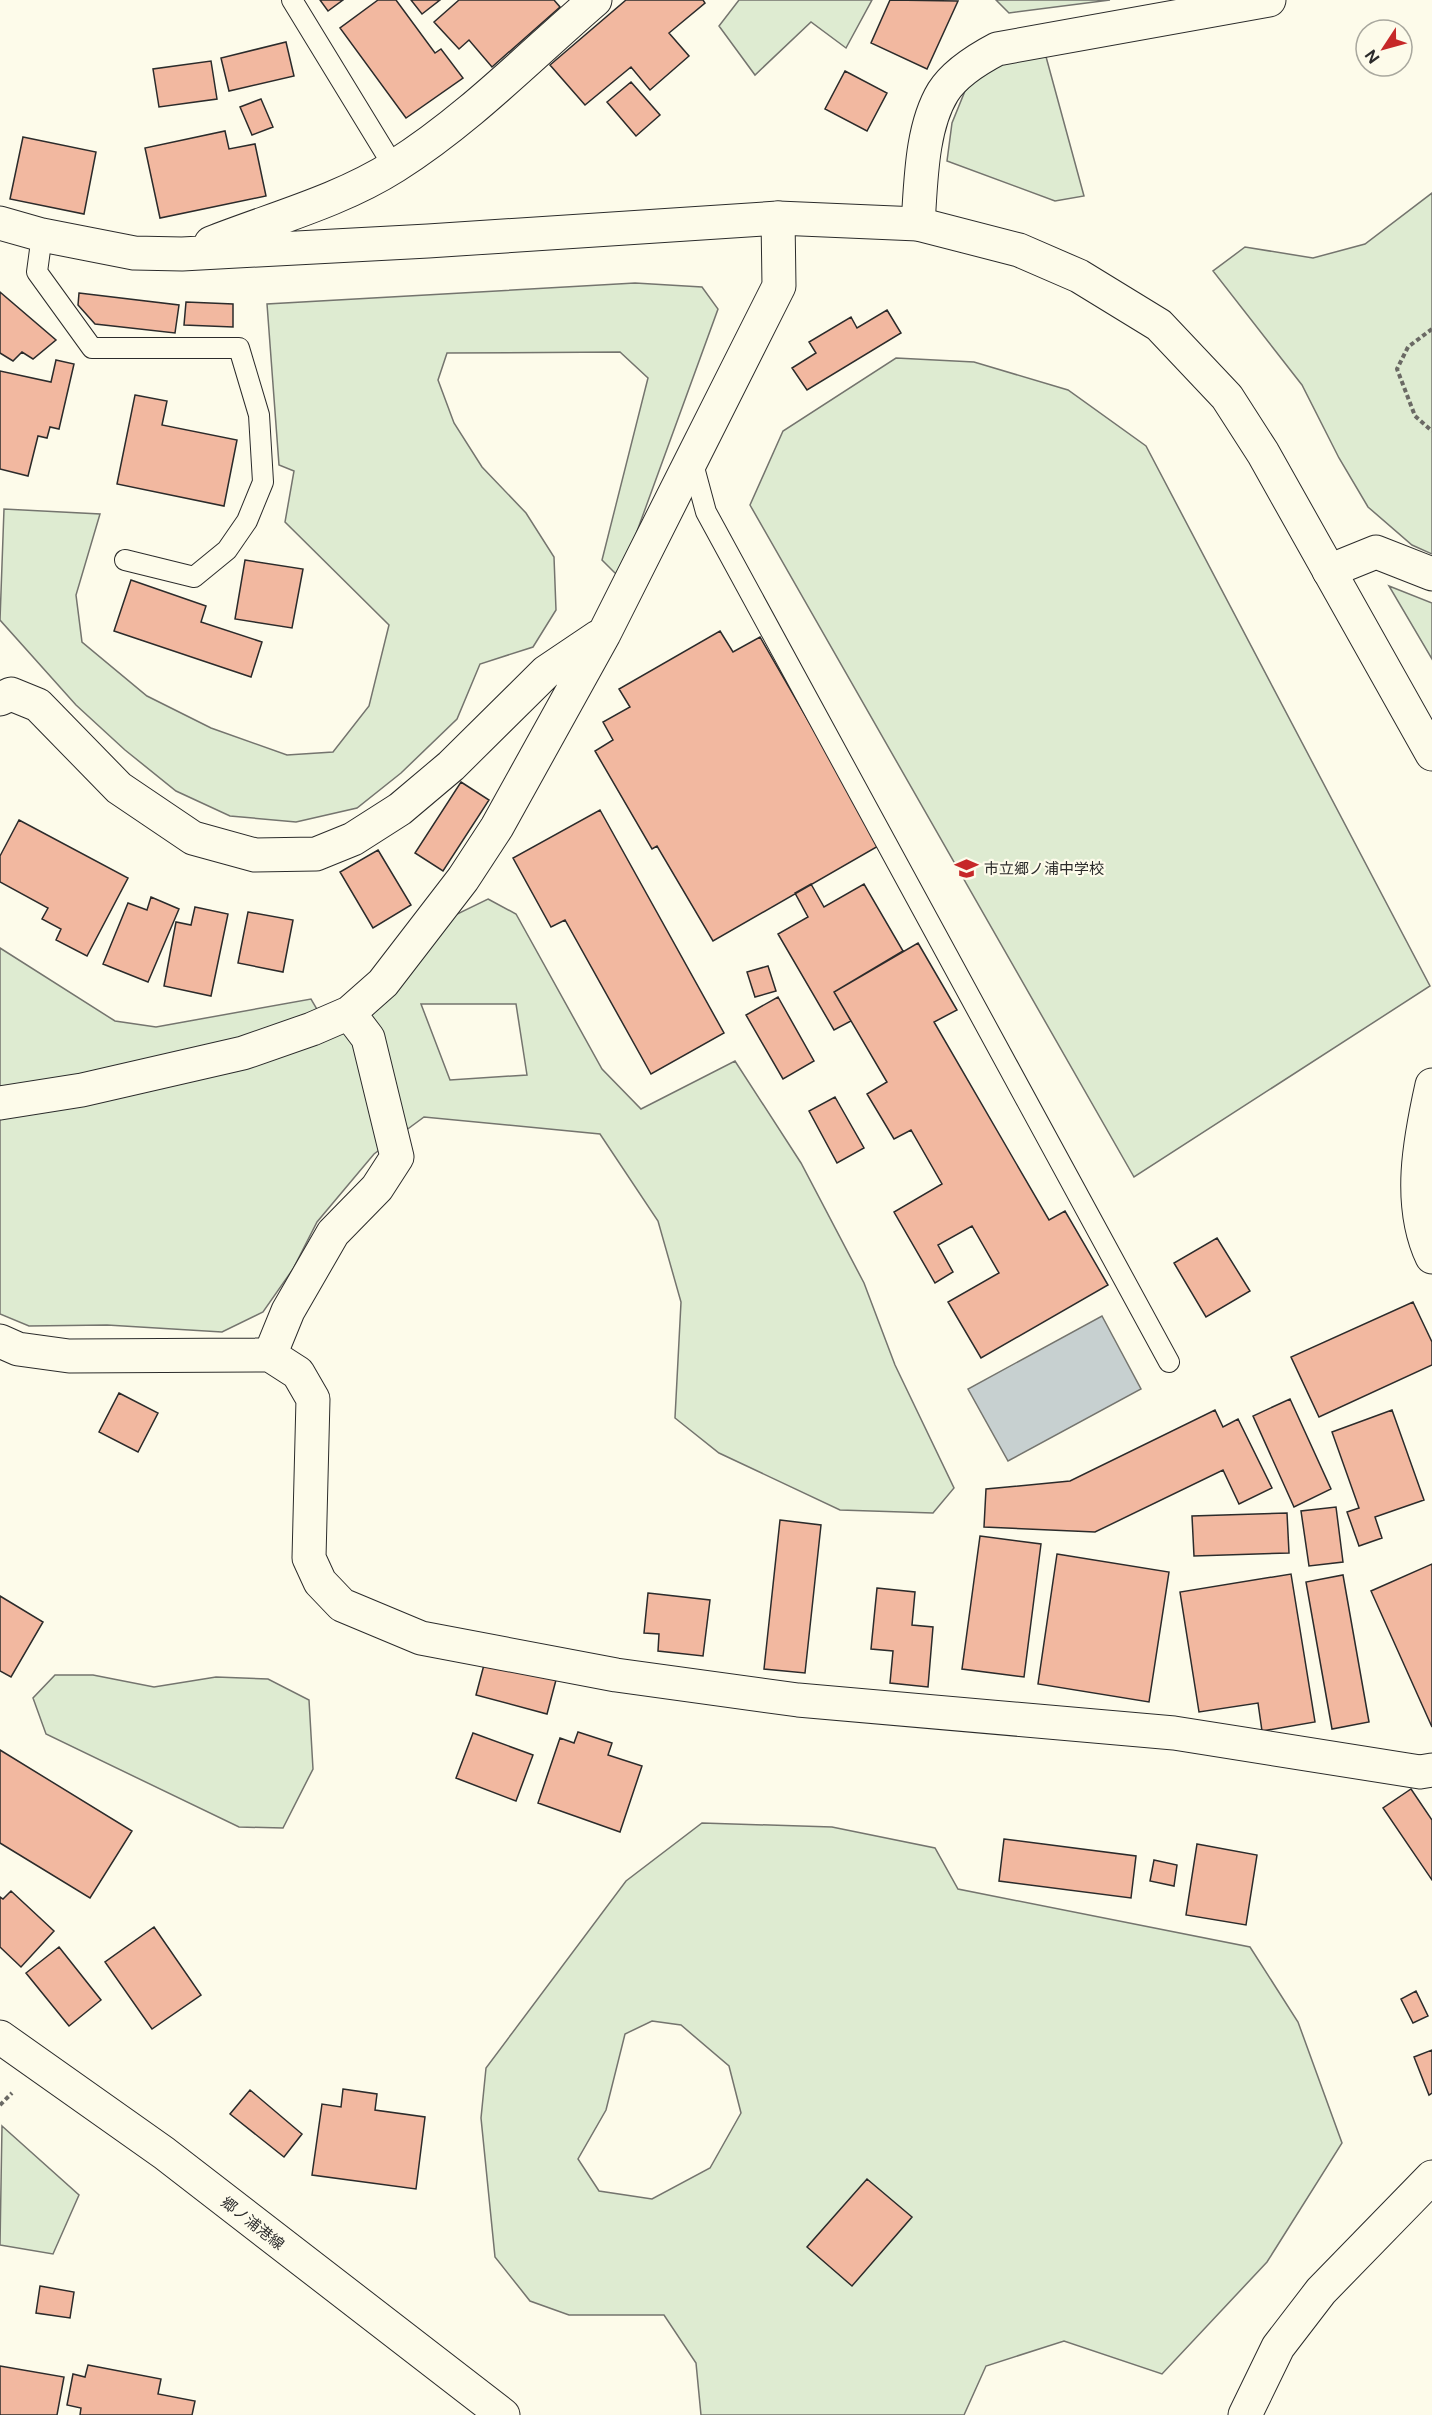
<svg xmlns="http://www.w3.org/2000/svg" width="1432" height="2415" viewBox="0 0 1432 2415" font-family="'Public Sans','Noto Sans JP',sans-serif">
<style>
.green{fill:#deebd1;stroke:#74746e;stroke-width:1.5;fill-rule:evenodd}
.water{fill:#c7d0d0;stroke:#74746e;stroke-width:1.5}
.building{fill:#f2b8a0;stroke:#2b2b2b;stroke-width:1.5}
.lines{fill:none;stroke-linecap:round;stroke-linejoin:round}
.lane-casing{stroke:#2b2b2b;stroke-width:22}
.street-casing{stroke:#2b2b2b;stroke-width:35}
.secondary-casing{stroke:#2b2b2b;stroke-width:35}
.primary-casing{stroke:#2b2b2b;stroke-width:35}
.path{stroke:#6a6964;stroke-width:4;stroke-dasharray:4.5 3;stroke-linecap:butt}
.lane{stroke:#fdfbea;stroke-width:20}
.street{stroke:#fdfbea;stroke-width:33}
.secondary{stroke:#fdfbea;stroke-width:33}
.primary{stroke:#fdfbea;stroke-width:33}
.labels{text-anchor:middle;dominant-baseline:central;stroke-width:4.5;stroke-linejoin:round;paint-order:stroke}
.poi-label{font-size:15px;fill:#2b2b2b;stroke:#fdfbea;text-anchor:start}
.street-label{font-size:15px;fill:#2b2b2b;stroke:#fdfbea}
</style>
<rect width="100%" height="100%" fill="#fdfbea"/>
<path class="green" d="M739 0H872L846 48 811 22 755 75 719 26Z
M996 0H1110L1009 13Z
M1045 53 1084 196 1055 201 947 161 952 123 965 91 988 66Z
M1432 193V554L1412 545 1368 507 1339 458 1302 385 1213 271 1245 247 1313 258 1365 244Z
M635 283 702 287 718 309 620 578 602 560 648 378 620 352 447 353 438 380 454 423 482 467 526 513 554 557 556 610 533 647 480 664 457 719 401 773 357 808 296 822 230 816 176 791 125 750 76 705 0 620 4 509 100 514 76 595 82 642 147 696 211 728 287 755 333 752 369 706 389 625 285 522 294 471 279 465 267 304Z
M896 358 974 362 1068 390 1146 446 1430 986 1134 1177 750 505 783 431Z
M1389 586 1432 603V659Z
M488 899 516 914 602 1069 641 1109 735 1061 801 1163 864 1283 895 1365 954 1488 933 1513 840 1510 719 1453 675 1418 681 1302 658 1221 600 1134 424 1117 374 1154 317 1222 293 1269 263 1312 222 1332 107 1325 29 1326 0 1314V948L115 1021 156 1027 311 999 332 1035 453 916ZM421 1004H516L527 1075 450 1080Z
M55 1675H93L154 1687 216 1677 268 1679 309 1700 313 1769 283 1828 239 1827 46 1734 33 1698Z
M702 1823 832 1827 935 1848 958 1889 1250 1947 1298 2022 1342 2143 1267 2262 1162 2374 1064 2341 986 2366 964 2415H701L696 2363 664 2315H569L530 2301 495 2257 481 2118 486 2068 626 1881ZM652 2021 681 2025 729 2066 741 2113 710 2168 652 2199 599 2191 578 2159 606 2110 625 2034Z
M2 2126 79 2195 53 2254 0 2245Z"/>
<path class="water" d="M1102 1316 1141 1389 1008 1461 968 1389Z"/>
<path class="building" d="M320 0H343L328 11Z
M378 0H396L435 53 441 49 463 78 406 118 340 28Z
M411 0H440L422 14Z
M459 0H554L560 7 492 67 469 40 459 49 434 22Z
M626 0H703L705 3 669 33 689 56 650 90 631 67 585 105 550 65Z
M890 0 958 1 927 69 871 43Z
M286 42 294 76 229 91 221 58Z
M211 61 217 99 159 107 153 69Z
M845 71 887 93 867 131 825 109Z
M631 82 660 115 636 136 607 102Z
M261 99 273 127 252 135 240 107Z
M225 131 229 149 255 144 266 196 160 218 145 148Z
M23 137 96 152 84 214 10 199Z
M0 292 56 340 33 359 22 352 13 361 0 353Z
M79 293 179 305 175 333 95 324 78 305Z
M186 302 233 304V327L184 325Z
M887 310 901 333 807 390 792 368 816 353 809 342 851 317 857 328Z
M56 360 74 364 59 429 50 427 47 438 38 436 28 476 0 469V371L51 382Z
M135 395 167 401 162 425 237 440 224 506 117 484Z
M245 560 303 569 292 628 235 619Z
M131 580 206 606 201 622 262 642 251 677 114 631Z
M720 631 733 652 760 637 880 845 713 941 657 846 652 849 595 751 613 740 603 722 630 707 619 689Z
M461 782 489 800 443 871 415 853Z
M600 810 724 1033 651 1074 565 920 551 927 513 858Z
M19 820 128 878 87 956 56 940 61 929 42 919 48 908 0 882V856Z
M378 850 411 905 373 928 340 872Z
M811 884 824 907 864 884 903 951 834 992 851 1021 834 1030 778 934 808 917 795 893Z
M151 897 179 909 148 982 103 964 128 903 147 910Z
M195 907 228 914 211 996 164 986 176 922 191 925Z
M248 912 293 920 283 972 238 963Z
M918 943 957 1010 934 1022 1049 1220 1065 1211 1108 1285 981 1358 948 1302 999 1273 972 1226 938 1245 953 1272 935 1283 894 1212 942 1184 911 1130 894 1139 867 1094 887 1082 834 992Z
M768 966 776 991 755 997 747 972Z
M778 997 814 1061 783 1079 746 1015Z
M835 1097 864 1148 837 1163 809 1111Z
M1217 1238 1250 1291 1206 1317 1174 1263Z
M1413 1302 1432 1342V1365L1319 1417 1291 1357Z
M119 1393 158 1413 138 1452 99 1432Z
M1290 1399 1331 1489 1294 1507 1253 1416Z
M1215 1410 1223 1427 1238 1419 1272 1488 1239 1504 1223 1470 1095 1532 984 1527 986 1489 1070 1481Z
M1392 1410 1424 1500 1375 1517 1382 1538 1359 1546 1347 1512 1359 1508 1332 1432Z
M1336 1507 1343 1562 1309 1566 1301 1511Z
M1287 1513 1289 1553 1194 1556 1192 1516Z
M780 1520 821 1525 805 1673 764 1669Z
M980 1536 1041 1544 1024 1677 962 1669Z
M1057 1554 1169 1572 1149 1702 1038 1684Z
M1432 1564V1727L1371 1591Z
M1291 1574 1315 1722 1262 1731 1258 1703 1199 1712 1180 1592Z
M1343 1575 1369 1722 1332 1729 1306 1582Z
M877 1588 915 1592 912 1625 933 1627 928 1687 890 1683 893 1651 871 1649Z
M648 1593 710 1600 703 1656 658 1651 659 1634 644 1633Z
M0 1596 43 1622 11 1677 0 1671Z
M485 1661 556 1680 547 1714 476 1695Z
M578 1732 612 1743 608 1755 642 1766 620 1832 538 1803 560 1738 574 1743Z
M473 1733 533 1755 516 1801 456 1778Z
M0 1750 132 1831 90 1898 0 1843Z
M1411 1789 1432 1820V1880L1383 1808Z
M1004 1839 1136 1856 1131 1898 999 1881Z
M1197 1844 1257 1855 1246 1925 1186 1915Z
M1154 1860 1177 1865 1174 1886 1150 1881Z
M11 1891 54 1931 21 1967 0 1947V1897L3 1899Z
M154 1927 201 1995 152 2029 105 1962Z
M59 1947 101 2000 69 2026 26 1973Z
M1416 1991 1428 2016 1413 2023 1401 1999Z
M1432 2050V2093L1429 2095 1414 2057Z
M343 2089 377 2094 375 2110 425 2117 416 2189 312 2175 322 2104 341 2107Z
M250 2090 302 2134 284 2157 230 2114Z
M867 2179 912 2217 852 2286 807 2247Z
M40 2286 74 2292 70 2318 36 2313Z
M88 2365 161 2379 158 2394 195 2401 192 2415H80L81 2408 67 2405 73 2374 85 2377Z
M0 2366 64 2377 57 2415H0Z"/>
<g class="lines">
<defs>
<path id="lane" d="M292 0 394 167
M42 235 37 272 92 348H239L259 415 263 482 247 521 227 550 194 577 125 560
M692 460 706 512 1169 1362"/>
<path id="street" d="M918 224C921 183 921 128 943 92 955 73 978 59 997 49L1269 0
M1329 571 1376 552 1432 574
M0 699 11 694 38 705 119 788 193 838 255 855 316 854 353 839 400 809 451 766 546 672 598 637
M1432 1085C1420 1139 1407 1204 1432 1257
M0 1103 82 1090 243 1053 312 1029 349 1013 383 983 463 879 497 827 604 634 779 286 778 218
M0 1341 18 1349 69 1356 270 1355 298 1373 313 1399 309 1558 320 1582 342 1605 421 1638 616 1675 798 1700 1174 1733 1420 1772 1432 1770
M270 1355 288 1311 333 1233 377 1188 397 1157 368 1038 349 1013"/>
<path id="secondary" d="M0 223 42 235 134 253 182 254 428 241 778 218 918 224 1019 250 1079 276 1159 325 1227 397 1263 453 1432 754
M211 243C272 219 340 201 395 166 468 120 530 56 595 0
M1245 2415 1278 2347 1321 2291 1432 2177"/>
<path id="primary" d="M0 2037 164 2153 503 2415"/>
</defs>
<use href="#lane" class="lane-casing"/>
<use href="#street" class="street-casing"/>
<use href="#secondary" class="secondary-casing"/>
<use href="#primary" class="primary-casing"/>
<path class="path" d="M1432 329 1408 347 1397 369 1415 416 1432 431
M0 2105 12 2093"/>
<use href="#lane" class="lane"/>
<use href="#street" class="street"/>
<use href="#secondary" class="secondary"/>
<use href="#primary" class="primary"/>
</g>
<defs>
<symbol id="school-bare" viewBox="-9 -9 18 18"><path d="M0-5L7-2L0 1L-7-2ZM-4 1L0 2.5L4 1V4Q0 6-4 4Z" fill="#c62828" stroke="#fdfbea" stroke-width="2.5" paint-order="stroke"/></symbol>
</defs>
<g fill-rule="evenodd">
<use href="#school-bare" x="950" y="852" width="33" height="33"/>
</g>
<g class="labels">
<g class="poi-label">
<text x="984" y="868">市立郷ノ浦中学校</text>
</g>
<g class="street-label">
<text transform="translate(253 2223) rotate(38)">郷ノ浦港線</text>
</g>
</g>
<g transform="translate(1384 48) rotate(234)"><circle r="28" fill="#fdfbea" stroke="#a9a89e" stroke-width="1.5"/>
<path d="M0-4.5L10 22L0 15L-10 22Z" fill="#c62828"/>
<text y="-9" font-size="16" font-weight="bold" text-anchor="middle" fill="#2b2b2b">N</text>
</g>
</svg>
